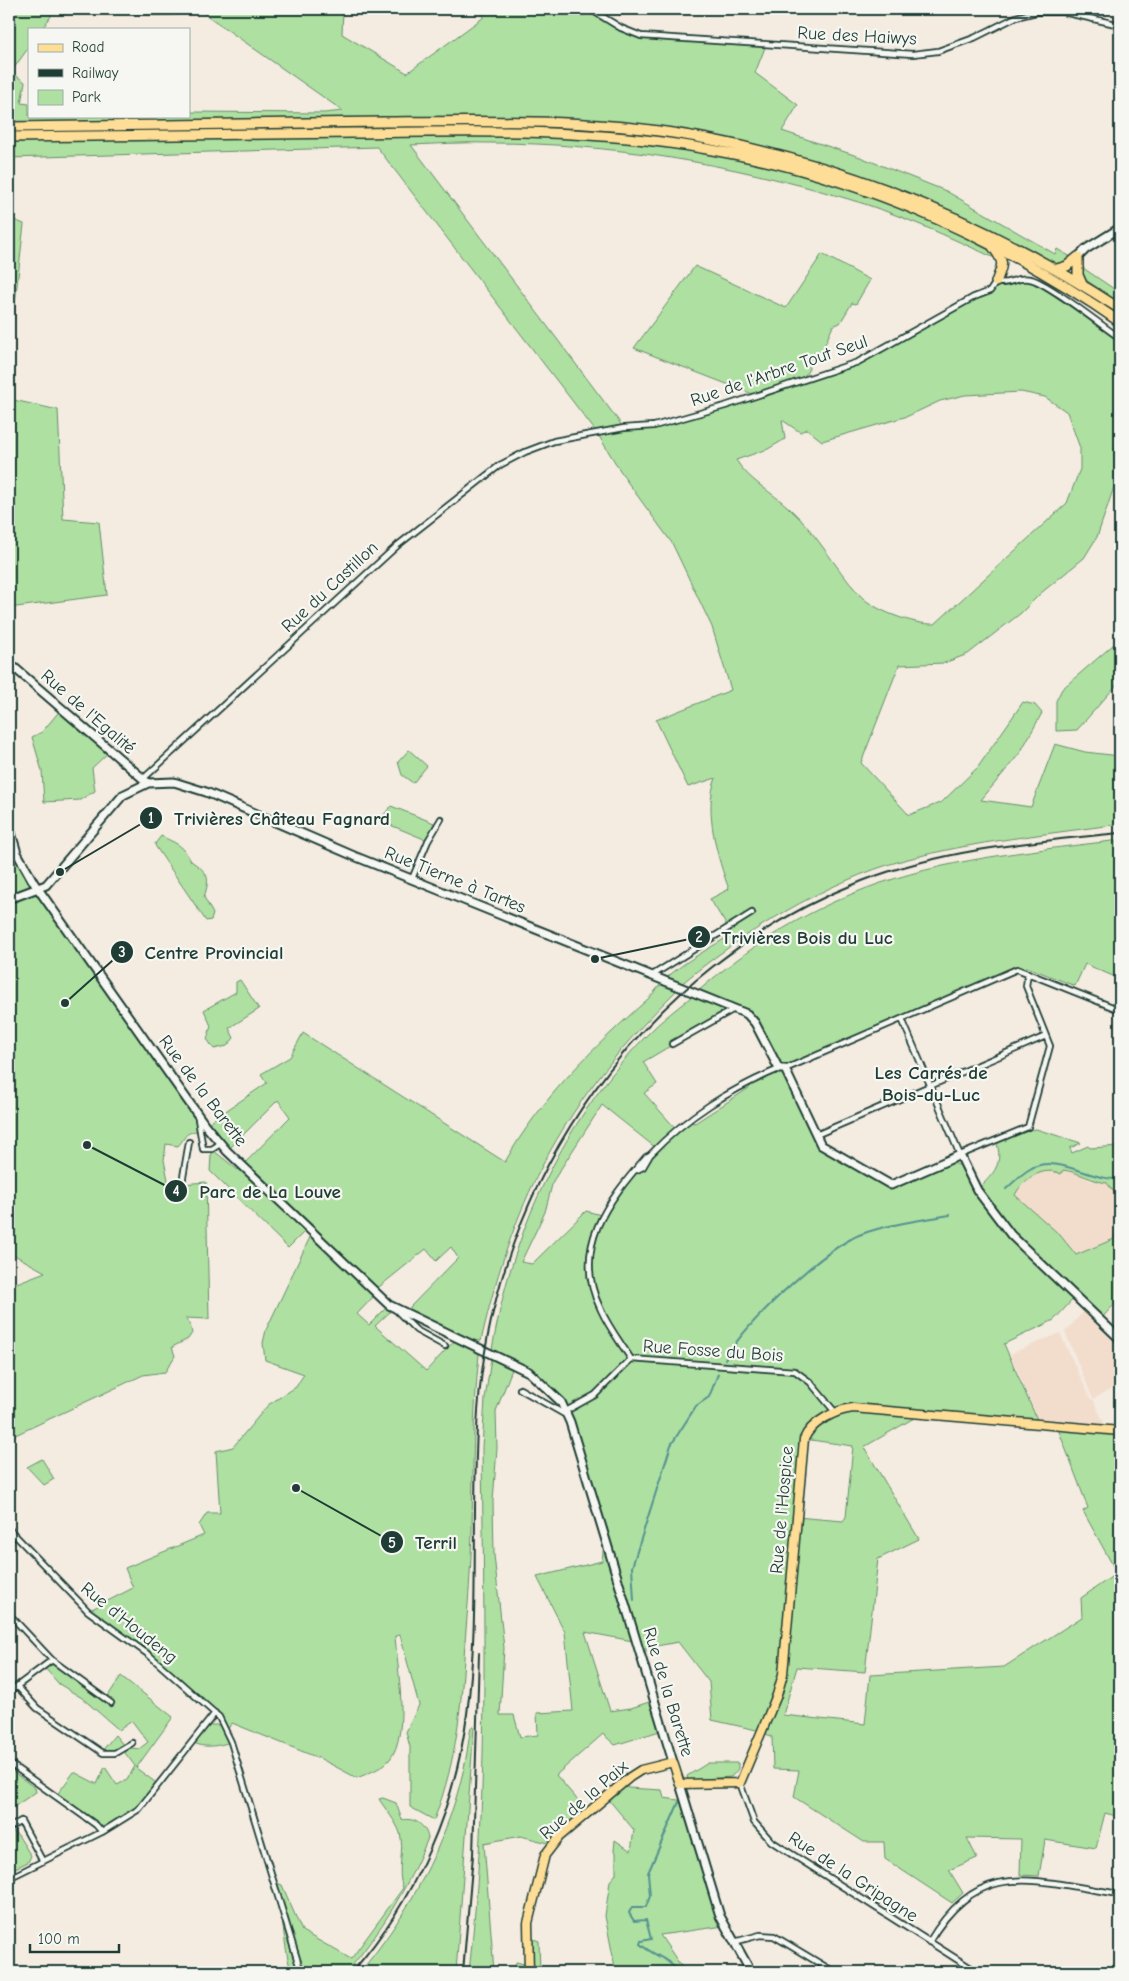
<svg xmlns="http://www.w3.org/2000/svg" width="1129" height="1981" viewBox="0 0 1129 1981" font-family="'Comic Neue',sans-serif">
<style>
.built{fill:#f2ddcd}
.green{fill:#aee0a1;stroke:#668e6a;fill-rule:evenodd}
.lines{fill:none;stroke-linecap:round;stroke-linejoin:round}
.stream{stroke:#559291;stroke-width:2}
.street-casing{stroke:#1f3d34;stroke-width:8}
.secondary-casing{stroke:#1f3d34;stroke-width:11}
.primary-casing{stroke:#1f3d34;stroke-width:11}
.highway-casing{stroke:#1f3d34;stroke-width:12}
.street{stroke:#f6f6f2;stroke-width:4.5}
.secondary{stroke:#f6f6f2;stroke-width:7}
.primary{stroke:#fedd96;stroke-width:8}
.highway{stroke:#fedd96;stroke-width:9}
.rail{stroke:#1f3d34;stroke-width:2}
.labels{text-anchor:middle;dominant-baseline:central;stroke-width:4.5;stroke-linejoin:round;paint-order:stroke}
.street-label{font-size:18px;fill:#1f3d34;stroke:#f6f6f2}
.neighbourhood-label{font-size:19px;font-weight:bold;fill:#1f3d34;stroke:#f6f6f2}
.leader{fill:none;stroke:#1f3d34;stroke-width:2}
.callout-dot{fill:#1f3d34;stroke:#f6f6f2;stroke-width:2}
.mark-label{font-size:15px;text-anchor:middle;font-weight:bold;fill:#fff}
.callout-label{font-size:19px;text-anchor:middle;font-weight:bold;fill:#1f3d34;stroke:#f6f6f2;stroke-width:4.5;stroke-linejoin:round;paint-order:stroke}
</style>
<rect width="100%" height="100%" fill="#f4ebe1"/>
<filter id="ink" filterUnits="userSpaceOnUse"><feTurbulence type="fractalNoise" baseFrequency=".02" numOctaves="2"/><feDisplacementMap in="SourceGraphic" scale="10" xChannelSelector="R" yChannelSelector="G"/><feConvolveMatrix kernelMatrix="1 2 1 2 8 2 1 2 1" color-interpolation-filters="sRGB"/></filter>
<g filter="url(#ink)">
<path class="built" d="M1052 1169 1076 1172 1091 1181 1107 1183 1113 1190 1120 1195V1228L1114 1239 1076 1255 1060 1235 1015 1195 1018 1188 1039 1172Z
M1085 1310 1120 1342V1384L1093 1399 1106 1428 1039 1422 1010 1354 1060 1333 1091 1400 1093 1399 1065 1332Z"/>
<path class="green" d="M9 9H56L42 29H29V47L11 72 25 82 21 103 29 104V116H189V112L324 113 343 111 202 12C170 17 135 17 103 9H343L342 34 407 73 484 17 479 9H590L610 22 641 36 766 45 755 73 798 105 782 131 860 157 946 191 1055 254 1057 249 1071 257 1066 263 1056 264C969 217 879 178 782 152 736 139 688 132 640 125L9 124Z
M405 135 580 136 706 152 773 167 846 188 925 217 992 252 999 260C949 237 898 213 845 198 731 164 610 143 491 143 464 142 438 144 411 145L624 428 668 423 755 395 634 348 695 266 786 308 822 254 870 280 856 304 852 303 840 323 833 326 822 351 808 361 809 369 802 380 858 362 974 297C990 291 1004 278 1023 278 1042 278 1102 325 1120 338V437L1118 435 1114 453 1115 484 1097 537 1084 558 1041 593 1021 613 968 654 944 663 899 665 861 763 909 815 942 802 978 767 1023 702 1035 705 1042 713 1020 753 981 800 1031 807 1055 744 1085 752 1120 756V824C1048 834 975 841 904 860 827 881 738 935 678 987L666 983 677 990C568 1098 515 1191 481 1341L458 1338 479 1354C473 1413 473 1472 472 1532 471 1568 468 1605 465 1642 461 1707 458 1757 434 1820L410 1807V1747L406 1732 419 1705 400 1635 395 1636C397 1666 410 1733 390 1759 382 1769 368 1773 357 1778L321 1759 232 1723 227 1730 231 1742C218 1746 204 1749 192 1742L211 1725H220L225 1730 219 1717 149 1655 88 1611 133 1588 125 1568 204 1535 199 1525 207 1513H220L216 1451 233 1447 268 1405 296 1387 304 1374 265 1360 263 1343 266 1330 312 1233 307 1229 288 1248 210 1171 211 1155 214 1151 238 1170 290 1117 278 1100 227 1151 205 1125 267 1083 261 1074 290 1057 303 1033 505 1162C541 1098 593 1048 648 999 656 991 662 981 671 974 689 959 712 947 732 934L710 899 729 889C718 860 703 809 716 778L688 787 656 720 731 690 712 627 672 543 626 480 597 433 377 147 9 158V142ZM1021 392 1045 397 1067 412 1080 448V469L1067 503 935 624C914 625 872 610 859 594 834 567 817 533 789 508 772 492 749 481 736 460L768 449 785 439 782 420 800 432 807 429 822 441 908 416 940 401 965 395ZM451 1247 458 1258 410 1307V1317L457 1338 426 1371 375 1326 394 1308 389 1305 369 1325 357 1314 376 1294 374 1291 426 1249 436 1261Z
M9 218 24 224 9 356Z
M1080 266 1120 293V303L1083 278Z
M9 399 58 410 63 519 99 522 107 595 9 608Z
M1120 639V681L1077 730 1056 731V701L1062 689Z
M62 708 110 751 92 768 95 791 80 800 44 802 42 771 32 737 42 732Z
M409 750 427 766 413 783 402 775 398 762Z
M391 806 434 823 429 836 424 839 383 822 382 817Z
M9 826 17 853 198 1114 200 1130C182 1134 188 1135 178 1146L166 1144 164 1160 169 1185 206 1182 209 1319 185 1318 190 1324 192 1333 188 1339 172 1347 175 1356 165 1372 143 1375 9 1438V1286L45 1272 9 1252Z
M161 836C169 840 180 844 185 851 187 854 189 858 191 861 208 873 211 876 204 897L213 914 211 920 206 921 156 847 155 844Z
M1120 840V979L1085 964 1075 986 1027 967 785 1069 821 1145 891 1185 946 1161 962 1166 977 1190C994 1173 1004 1165 996 1140L1028 1127 1029 1130 1036 1129 1081 1143 1070 1148 1072 1153 1088 1146 1090 1148 1120 1146V1195L1112 1190 1107 1183C1091 1181 1079 1172 1063 1170L1061 1174C1044 1165 1023 1179 1015 1195L1060 1235 1076 1255 1114 1239 1120 1202V1298L1100 1320 1075 1297 1054 1320 1004 1344 1039 1424 921 1414 864 1447 919 1539 878 1559 865 1672 797 1667 783 1715 865 1724 870 1675 1004 1667 1082 1617 1081 1598 1117 1573 1083 1511 1088 1508 1057 1426 1120 1431V1817L1105 1813 1096 1848 1045 1840 1039 1876 1020 1875 1021 1839 967 1838 977 1858 949 1870 963 1893 952 1903 885 1859 884 1842H864L794 1797 799 1770 773 1769 772 1737 761 1731 712 1720 709 1682 678 1642 646 1648 645 1668 638 1642 585 1632 610 1711 631 1708 655 1700 663 1730 615 1745 603 1734 556 1775 588 1812 552 1844 521 1836 484 1843 494 1972H469C489 1798 484 1623 482 1448L485 1399 491 1359 513 1362 492 1349C498 1318 504 1288 514 1259 540 1177 586 1097 646 1036 661 1020 679 1007 696 993 750 945 813 906 881 883 958 857 1040 850 1120 840ZM735 1008 755 1023 778 1069 760 1077 749 1088 695 1123 685 1121 676 1129 644 1093 657 1084 643 1062ZM602 1105 656 1148 606 1206 601 1215 586 1211 532 1264 521 1262 545 1212 553 1181ZM514 1364 561 1402 605 1534 602 1561 537 1577 565 1632 573 1711 537 1713 538 1735 520 1737 514 1715H500L504 1648 494 1555 493 1501 497 1448 496 1411ZM804 1439 853 1446 846 1517 843 1521 796 1517Z
M240 980 259 1009 229 1028 234 1038 227 1046 214 1049 207 1039 211 1026 204 1010 236 992V982Z
M42 1459 54 1479 44 1485 27 1467Z
M52 1660 106 1699 121 1676 173 1717 136 1768 159 1785 139 1809 102 1832 56 1796 74 1772 97 1784 105 1767 117 1785 127 1780 135 1766 122 1749 115 1753 101 1752 115 1735 125 1747 139 1749 148 1742 132 1721 119 1730 82 1698 59 1684 43 1666Z
M471 1727H474L456 1972H360C408 1915 446 1845 463 1772 467 1758 468 1742 471 1727Z
M708 1763H738V1769L731 1777 688 1780 687 1776Z
M9 1769 35 1788 36 1792 9 1810Z
M626 1785 628 1788 662 1790 664 1798 685 1801 724 1926 660 1935 685 1972H616L605 1916 610 1881 616 1874V1852L614 1851 615 1840 631 1851 634 1830 609 1800Z
M383 1798 396 1803 402 1820C415 1817 426 1826 428 1838 408 1888 381 1931 347 1972H291C283 1942 283 1912 275 1882L282 1885 302 1931 351 1959 403 1888C396 1871 405 1851 400 1833 396 1821 385 1809 379 1799Z
M11 1830 18 1835 31 1856 28 1862 15 1868 9 1864V1831Z
M528 1937 539 1941 540 1972H514L516 1962 528 1965Z"/>
<g class="lines">
<path class="stream" d="M1006 1189C1014 1182 1021 1174 1030 1169 1056 1153 1091 1181 1120 1179
M725 1359C745 1324 815 1258 851 1239 873 1226 924 1220 950 1215
M634 1600 632 1567 671 1445 696 1406 709 1397 718 1374
M678 1972C669 1958 652 1955 640 1944L641 1941 651 1939 646 1920 634 1921 629 1913 632 1907H646L650 1896 648 1873 679 1802"/>
<defs>
<path id="street" d="M590 9 621 28 641 36 913 54 938 51 974 38 1016 17 1036 12H1063L1120 25
M143 779 398 545 500 465 525 452 554 441 624 428 654 426 725 406 858 362 974 297 990 291 996 282C1006 286 1018 276 1030 279 1047 282 1102 326 1120 338
M412 879 428 841 441 819
M651 976 752 913
M902 1019 960 1155 1028 1127 1050 1046 1026 986 1028 973
M672 1044 734 1009
M785 1069 1017 969 1120 1010
M198 1119 203 1149H212L220 1144
M816 1135 1046 1036
M637 1170 643 1167 650 1155
M182 1183 189 1142
M396 1310 416 1330 445 1346
M631 1359C621 1343 609 1328 601 1310 570 1248 608 1201 646 1157L650 1155C687 1116 729 1090 779 1069
M631 1359 795 1371 810 1382 835 1412
M520 1389 566 1415
M566 1411 595 1395 631 1359
M9 1529 88 1611 149 1655 219 1717 231 1742 301 1972
M9 1542 14 1535
M9 1614 52 1660 111 1703
M17 1686 37 1708 103 1753H115L132 1743
M9 1692 52 1660
M9 1763 96 1825 102 1832
M740 1783 754 1822 771 1841 977 1972
M9 1828 21 1821 42 1860
M9 1878 102 1832 139 1809 215 1713
M734 1942 760 1935 774 1936 834 1972
M929 1942C981 1855 1036 1882 1120 1894"/>
<path id="secondary" d="M1078 257 1086 249 1120 228
M9 663 148 783
M9 826 17 853 34 883 205 1125 227 1151 389 1305 529 1372 561 1402 570 1422 673 1762
M9 899 46 885 123 795 148 783 174 782 206 792 354 856 747 1014 755 1023 779 1069H785L821 1145 891 1185 960 1155 977 1190 1011 1235 1120 1339
M680 1784 720 1916 751 1972"/>
<path id="primary" d="M529 1972 528 1923 545 1855 559 1837 630 1777 641 1770 673 1762 680 1784 740 1783 777 1695 783 1674 804 1439C811 1422 836 1410 853 1408L1120 1431"/>
<path id="highway" d="M9 127C134 126 259 124 384 122 494 121 604 118 712 140 859 169 995 227 1120 309
M9 137C124 136 240 134 356 133 476 131 588 128 707 149 855 174 998 237 1120 322
M993 247C1005 263 1003 264 996 282
M1078 257V275L1082 284
M1057 269 1067 266 1078 257"/>
</defs>
<use href="#street" class="street-casing"/>
<use href="#secondary" class="secondary-casing"/>
<use href="#primary" class="primary-casing"/>
<use href="#highway" class="highway-casing"/>
<use href="#street" class="street"/>
<use href="#secondary" class="secondary"/>
<use href="#primary" class="primary"/>
<use href="#highway" class="highway"/>
<path class="rail" d="M352 1972C415 1900 455 1809 467 1714 480 1614 471 1512 478 1411 494 1178 643 967 862 881 945 849 1032 842 1120 833
M463 1972 473 1855 479 1653"/>
</g>
</g>
<g class="labels">
<g class="street-label">
<text transform="translate(857 36) rotate(3)">Rue des Haiwys</text>
<text transform="translate(779 371) rotate(-19)">Rue de l'Arbre Tout Seul</text>
<text transform="translate(330 587) rotate(-43)">Rue du Castillon</text>
<text transform="translate(88 712) rotate(41)">Rue de l'Egalité</text>
<text transform="translate(455 880) rotate(22)">Rue Tierne à Tartes</text>
<text transform="translate(203 1091) rotate(53)">Rue de la Barette</text>
<text transform="translate(713 1351) rotate(4)">Rue Fosse du Bois</text>
<text transform="translate(782 1510) rotate(-85)">Rue de l'Hospice</text>
<text transform="translate(129 1623) rotate(39)">Rue d'Houdeng</text>
<text transform="translate(668 1692) rotate(73)">Rue de la Barette</text>
<text transform="translate(584 1800) rotate(-41)">Rue de la Paix</text>
<text transform="translate(853 1877) rotate(33)">Rue de la Gripagne</text>
</g>
<g class="neighbourhood-label">
<text x="931" y="1073">Les Carrés de<tspan x="931" dy="22">Bois-du-Luc</tspan></text>
</g>
</g>
<path class="leader" d="M60 872L151 818M595 959L699 937M65 1003L122 952M87 1145L176 1191M296 1488L392 1542"/>
<g class="callout-dot">
<circle cx="60" cy="872" r="5"/>
<circle cx="595" cy="959" r="5"/>
<circle cx="65" cy="1003" r="5"/>
<circle cx="87" cy="1145" r="5"/>
<circle cx="296" cy="1488" r="5"/>
<circle cx="151" cy="818" r="12"/>
<circle cx="699" cy="937" r="12"/>
<circle cx="122" cy="952" r="12"/>
<circle cx="176" cy="1191" r="12"/>
<circle cx="392" cy="1542" r="12"/>
</g>
<g class="mark-label">
<text x="151" y="823">1</text>
<text x="699" y="942">2</text>
<text x="122" y="957">3</text>
<text x="176" y="1196">4</text>
<text x="392" y="1548">5</text>
</g>
<g class="callout-label">
<text x="282" y="825">Trivières Château Fagnard</text>
<text x="807" y="944">Trivières Bois du Luc</text>
<text x="214" y="959">Centre Provincial</text>
<text x="270" y="1198">Parc de La Louve</text>
<text x="436" y="1549">Terril</text>
</g>
<rect width="1129" height="1981" fill="none" stroke="#f6f6f2" stroke-width="30"/>
<rect x="15" y="15" width="1099" height="1951" fill="none" stroke="#1f3d34" stroke-width="2" filter="url(#ink)"/>
<rect x="28" y="28" width="162" height="90" fill="#f6f6f2" stroke="#a0aca6"/>
<rect x="38" y="44" width="25" height="8" fill="#fedd96" stroke="#a0aca6"/>
<text x="72" y="52" font-size="15" fill="#1f3d34">Road</text>
<rect x="38" y="69" width="25" height="8" fill="#1f3d34" stroke="#a0aca6"/>
<text x="72" y="78" font-size="15" fill="#1f3d34">Railway</text>
<rect x="38" y="90" width="25" height="15" fill="#aee0a1" stroke="#a0aca6"/>
<text x="72" y="102" font-size="15" fill="#1f3d34">Park</text>
<path d="M30 1944v8h89v-8" fill="none" stroke="#1f3d34" stroke-width="2.5"/>
<text x="38" y="1944" font-size="15" fill="#1f3d34" stroke="#f6f6f2" stroke-width="4" paint-order="stroke">100 m</text>
</svg>
